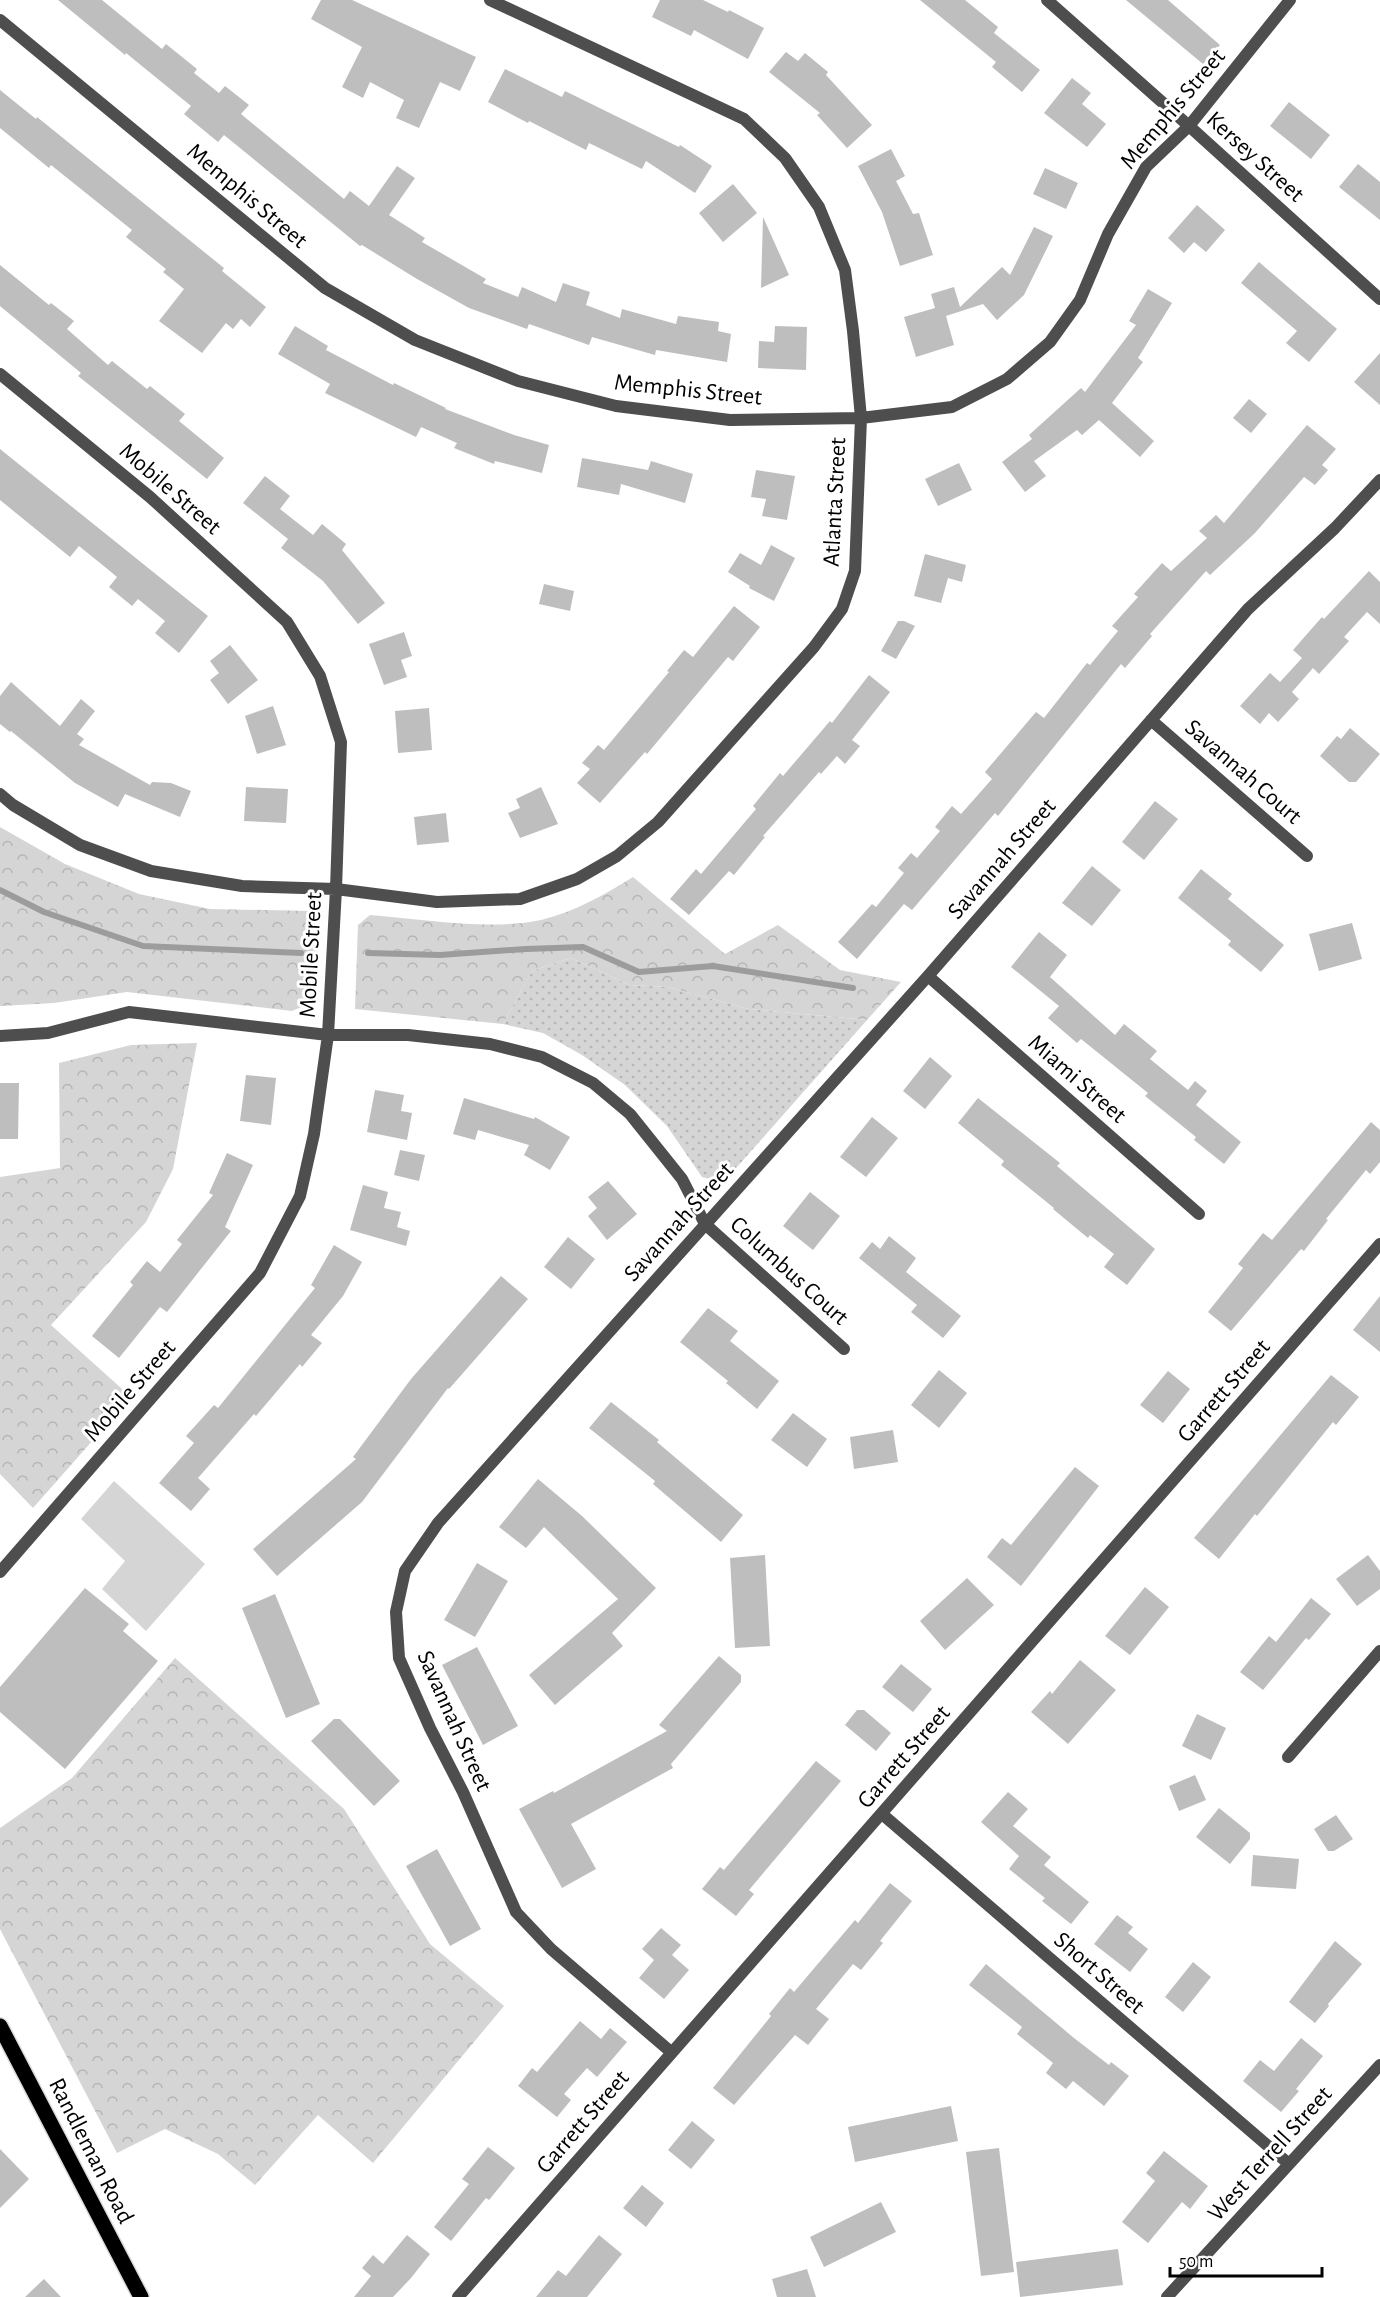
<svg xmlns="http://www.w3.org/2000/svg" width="1380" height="2297" viewBox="0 0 1380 2297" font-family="'Alegreya Sans',sans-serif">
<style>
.green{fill:#d5d5d5}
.forest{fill:url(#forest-crowns)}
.park{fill:url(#park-dots)}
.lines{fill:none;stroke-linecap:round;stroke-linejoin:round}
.stream{stroke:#9c9c9c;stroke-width:6}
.building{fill:#bebebe}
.primary-casing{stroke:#dbdbdb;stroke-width:18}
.street{stroke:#4e4e4e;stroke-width:12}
.primary{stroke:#000;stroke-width:15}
.labels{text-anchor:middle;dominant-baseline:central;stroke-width:6;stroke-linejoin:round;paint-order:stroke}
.street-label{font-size:24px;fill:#000;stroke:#fff}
</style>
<defs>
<pattern id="forest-crowns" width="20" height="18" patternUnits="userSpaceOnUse" patternTransform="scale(1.5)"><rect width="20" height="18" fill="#d5d5d5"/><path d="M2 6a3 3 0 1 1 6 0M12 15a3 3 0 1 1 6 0" fill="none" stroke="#b5b5b5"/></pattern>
<pattern id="park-dots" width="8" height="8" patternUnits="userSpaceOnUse" patternTransform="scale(1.5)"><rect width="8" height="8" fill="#d5d5d5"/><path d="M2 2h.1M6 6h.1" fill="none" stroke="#b5b5b5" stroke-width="1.8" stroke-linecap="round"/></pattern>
</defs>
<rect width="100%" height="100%" fill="#fff"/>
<path class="green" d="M114 1481 205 1564 146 1631 102 1589 125 1561 81 1519Z"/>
<path class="forest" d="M0 827 65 864 139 894 210 909 311 911 320 921 313 1002 292 1011 127 992 54 1003 0 1006Z
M633 877 725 954 778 925 840 970 901 982 867 1020 749 1009 668 987 629 985 571 958 532 971 503 1024 355 1009 358 925 370 915C422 919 490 931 541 920 574 912 604 895 633 877Z
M197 1043 173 1169 146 1222 51 1325 131 1397 33 1508 0 1474V1177L60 1168 59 1063 131 1045Z
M175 1658 344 1809 430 1944 504 2006 373 2163 318 2115 255 2185 218 2154 165 2129 117 2153 0 1929V1828L72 1778Z"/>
<path class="park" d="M571 958 629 985 668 987 749 1009 867 1020 729 1176 717 1181 702 1177 667 1126 625 1085 582 1055 543 1033 503 1024 532 971Z"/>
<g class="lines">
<path class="stream" d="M0 890 44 912 143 946 301 953
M368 953 440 955 526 949 583 947 639 972 713 966 853 988"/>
</g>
<path class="building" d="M58 0H102L162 49 166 44 197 69 194 73 219 93 225 86 249 105 241 114 344 199 350 191 369 206 397 166 415 178 389 215 425 238 422 242 486 279 483 283 518 297 522 287 556 302 563 283 590 292 586 305 620 318 622 309 676 324 678 316 719 322 718 331 731 334 727 362 656 350 655 355 592 337 589 345 529 324 527 329 469 308 417 279 362 245 360 246 224 135 218 142 184 114 191 106 126 53 125 55Z
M321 0H352L476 57 460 91 440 82 419 128 396 118 404 100 370 82 363 98 342 87 362 47 311 19Z
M660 0H703L728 12 729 10 764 28 748 59 694 30 691 36 652 17Z
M920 0H965L998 27 994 33 1040 70 1022 92 992 67 996 62Z
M1126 0H1168L1220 45 1203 64Z
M786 52 798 61 805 53 828 72 826 75 872 125 847 148 817 115 820 113 769 72Z
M505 69 562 97 565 91 679 147 680 145 712 166 695 193 646 161 642 169 589 143 586 150 529 121 528 123 488 102Z
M1072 78 1091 93 1082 104 1106 124 1087 147 1044 113Z
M0 90 36 119 37 117 224 268 222 271 266 307 250 327 241 319 233 329 226 323 202 353 159 321 184 289 163 272 166 269 126 237 132 230 51 165 49 168 0 128Z
M1289 102 1330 135 1311 159 1270 126Z
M891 149 905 176 896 181 913 214 919 213 933 255 900 266 882 212 858 166Z
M1358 164 1380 182V220L1339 187Z
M1045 168 1078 183 1066 209 1033 194Z
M733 184 757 213 723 242 699 213Z
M1197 205 1225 230 1206 252 1194 242 1184 253 1168 238Z
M763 217 789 275 761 288Z
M1034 227 1053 236 1024 295 997 320 983 304 946 316 954 345 916 357 904 317 935 308 931 294 954 287 960 307 1002 267 1010 275Z
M1259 262 1337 329 1309 362 1286 343 1297 331 1241 283Z
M0 265 49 305 51 303 74 321 67 329 108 365 112 361 147 389 150 386 185 414 179 421 224 458 207 479 78 376 81 373 0 306Z
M1148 289 1172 303 1138 358 1143 362 1112 403 1154 441 1140 457 1099 420 1082 435 1077 430 1034 461 1046 476 1025 492 1002 462 1032 439 1029 435 1081 388 1085 392 1136 325 1129 321Z
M295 326 328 346 326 350 393 385 394 383 446 408 445 409 514 435 549 445 542 473 495 461 494 464 454 448 457 443 421 427 416 437 325 393 330 384 278 354Z
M775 326 807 327 806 370 758 368 759 341 774 342Z
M1380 353V405L1354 382Z
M1249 399 1267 414 1251 433 1233 418Z
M1307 425 1336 449 1322 465 1328 470 1315 485 1304 477 1255 533 1210 575 1206 571 1150 634 1152 636 1125 668 1121 664 998 816 995 813 912 910 904 904 857 959 838 942 872 904 876 907 904 873 898 868 911 853 917 858 940 831 935 827 952 806 961 814 992 779 985 772 1036 712 1044 718 1087 663 1090 665 1118 631 1112 626 1138 597 1134 594 1162 563 1171 571 1207 538 1199 531 1216 515 1224 523Z
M0 449 208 616 179 653 155 633 165 621 138 599 132 606 109 587 117 577 105 567 79 546 70 557 0 500Z
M582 458 648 470 651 461 693 474 685 503 621 484 619 495 577 487Z
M959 463 972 490 938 506 925 479Z
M756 470 795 476 787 520 762 516 766 499 751 497Z
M265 476 290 496 280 509 313 535 322 524 346 544 342 550 385 603 358 624 323 581 281 548 288 539 243 503Z
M771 545 795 558 774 601 749 588 750 586 728 572 740 553 761 565Z
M925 554 966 565 962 582 948 578 941 603 914 596Z
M1369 571 1380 582V624L1367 612 1344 637 1349 641 1319 674 1313 668 1292 692 1299 699 1278 722 1269 713 1260 724 1240 706 1270 673 1280 682 1302 658 1293 650 1322 617 1324 619Z
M544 584 574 591 570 611 539 604Z
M734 606 760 627 733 661 728 657 647 754 645 752 600 803 577 783 590 769 582 763 598 745 604 750 669 672 667 671 684 650 693 657Z
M898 621H904L915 626 896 659 881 651Z
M404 632 412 656 401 660 407 677 384 685 369 644Z
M230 645 258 680 228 704 210 680 219 673 210 661Z
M869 675 890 692 852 740 860 746 845 764 837 756 821 774 819 772 763 836 765 837 734 875 729 871 689 915 670 899 696 869 701 874 756 809 753 806 780 773 783 776 830 721 832 723Z
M11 682 60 726 81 699 95 711 77 734 84 739 79 745 150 785 152 782 171 783 191 791 180 817 125 794 118 807 75 783 11 731 10 732 0 724V696Z
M273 706 286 745 257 754 245 716Z
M429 708 432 750 398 753 395 711Z
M1350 728 1380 754 1356 782H1349L1320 756 1337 736 1341 739Z
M246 787 288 789 286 823 244 821Z
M541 787 558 824 520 838 508 813 520 808 516 799Z
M1155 801 1178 819 1144 860 1122 842Z
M446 813 449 842 417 845 414 817Z
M1092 866 1121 890 1092 926 1062 903Z
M1201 869 1232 894 1228 899 1284 945 1261 972 1228 945 1231 941 1178 898Z
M1352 923 1362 959 1319 971 1309 934Z
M1039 932 1067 955 1050 977 1115 1035 1124 1024 1157 1051 1150 1059 1188 1090 1195 1081 1207 1091 1196 1105 1241 1142 1224 1164 1194 1140 1196 1137 1145 1096 1148 1093 1081 1039 1077 1043 1048 1018 1059 1006 1011 967Z
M930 1057 952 1076 925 1109 903 1091Z
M246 1075 276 1078 271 1125 240 1121Z
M0 1083H19L18 1139H0Z
M375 1090 404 1095 401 1111 412 1113 407 1140 367 1132Z
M464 1098 534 1119 535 1117 570 1137 550 1170 524 1155 529 1145 478 1130 475 1140 453 1134Z
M978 1098 1060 1163 1057 1166 1155 1249 1127 1285 1104 1267 1114 1254 1090 1235 1088 1238 1053 1209 1054 1208 1001 1165 1004 1161 958 1123Z
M872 1117 898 1138 866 1177 840 1157Z
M1371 1122 1380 1130V1162L1370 1174 1366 1170 1326 1219 1328 1220 1304 1251 1301 1249 1231 1331 1208 1312 1243 1268 1238 1264 1263 1233 1272 1240Z
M400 1150 425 1155 419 1181 394 1175Z
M227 1153 253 1165 225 1227 231 1231 167 1312 160 1307 119 1358 92 1336 133 1285 130 1282 147 1261 160 1272 182 1244 177 1240 213 1195 209 1193Z
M608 1181 637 1214 607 1240 588 1216 597 1208 588 1197Z
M363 1185 388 1192 384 1208 401 1212 397 1227 410 1231 406 1246 350 1230Z
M810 1192 840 1216 813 1250 783 1226Z
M889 1236 916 1258 906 1272 961 1316 943 1338 911 1312 917 1305 859 1258 872 1242 880 1249Z
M568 1237 595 1259 571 1289 544 1267Z
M334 1245 362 1262 343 1296 311 1335 322 1343 302 1367 300 1364 256 1416 254 1414 198 1478 210 1489 191 1511 159 1483 194 1443 186 1436 214 1405 218 1408 315 1288 311 1285Z
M501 1276 528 1299 449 1389 448 1388 362 1502 277 1576 253 1549 356 1459 353 1457 411 1379Z
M1380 1296V1352L1353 1330Z
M708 1308 738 1331 730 1341 779 1381 757 1409 726 1383 728 1381 680 1342Z
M939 1370 967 1393 939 1428 911 1405Z
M1168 1371 1190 1389 1163 1423 1140 1405Z
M1331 1375 1359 1397 1336 1425 1333 1422 1257 1516 1255 1514 1219 1559 1194 1538Z
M611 1402 659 1440 657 1442 743 1515 721 1542 653 1484 655 1481 589 1428Z
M793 1413 827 1439 807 1467 771 1440Z
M893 1430 898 1462 854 1469 850 1437Z
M1075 1467 1099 1486 1021 1586 987 1557 1002 1538 1011 1545Z
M538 1479 582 1516 656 1588 612 1633 623 1646 555 1705 529 1675 618 1599 544 1527 526 1548 499 1527Z
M765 1555 770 1646 735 1648 730 1558Z
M1368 1555 1380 1571V1589L1357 1606 1336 1579Z
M477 1563 508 1581 475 1637 444 1620Z
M967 1578 994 1605 945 1650 920 1621Z
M1145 1587 1169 1607 1130 1655 1105 1636Z
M85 1588 129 1624 123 1631 158 1661 65 1769 0 1712V1687Z
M275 1594 320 1704 286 1718 242 1608Z
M1311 1598 1331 1614 1309 1640 1306 1638 1263 1690 1240 1672 1269 1636 1276 1642Z
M477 1647 518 1726 483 1745 442 1665Z
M719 1656 741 1675V1682L671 1764 673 1768 571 1824 596 1869 562 1888 519 1809 553 1791 554 1793 667 1731 659 1725Z
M1080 1660 1116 1690 1068 1744 1031 1712 1050 1691 1052 1694Z
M901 1664 932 1689 913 1712 882 1687Z
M857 1710H864L891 1733 876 1751 845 1725Z
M1197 1714 1226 1728 1211 1760 1182 1746Z
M334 1719H340L400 1781 374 1806 311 1741Z
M816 1761 841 1781 749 1890 754 1894 736 1916 702 1889 720 1867 724 1870Z
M1195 1775 1206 1800 1179 1811 1169 1786Z
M1008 1792 1028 1809 1013 1826 1051 1857 1044 1865 1089 1902 1071 1924 1042 1901 1045 1898 1009 1869 1019 1856 981 1822Z
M1219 1808 1250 1833V1839L1230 1864 1196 1837Z
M1336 1815 1353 1839 1334 1851H1328L1314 1829Z
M437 1849 481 1929 450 1946 406 1866Z
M1253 1855 1299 1859 1296 1889 1251 1886Z
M890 1883 912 1901 880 1941 883 1943 861 1970 853 1964 816 2009 829 2019 808 2045 795 2035 734 2105 713 2088 771 2016 769 2014 790 1988 794 1992 855 1920 858 1923Z
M1117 1915 1133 1927 1128 1933 1148 1949 1130 1972 1094 1944Z
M661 1928 681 1945 672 1955 689 1970 664 1999 639 1978 654 1960 642 1949Z
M1335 1941 1362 1964 1328 2004 1329 2006 1315 2023 1289 2002Z
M1193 1962 1211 1977 1183 2012 1165 1997Z
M986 1964 1074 2038 1109 2065 1111 2062 1129 2076 1104 2106 1073 2081 1066 2089 1046 2073 1053 2063 1017 2034 1022 2027 969 1985Z
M580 2021 601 2039 610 2028 627 2042 597 2077 587 2068 564 2094 571 2100 557 2117 518 2086 532 2068 537 2072Z
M1301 2038 1323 2056 1296 2089 1299 2091 1281 2112 1243 2081 1260 2060 1274 2071Z
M951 2106 958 2141 855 2162 848 2127Z
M692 2121 715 2140 691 2169 668 2150Z
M488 2147 515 2168 489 2200 486 2198 451 2241 434 2227 469 2184 462 2179Z
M999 2148 1014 2272 981 2276 966 2152Z
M0 2149 29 2179 0 2208Z
M1164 2151 1208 2186 1190 2209 1182 2202 1148 2243 1122 2222 1155 2181 1146 2173Z
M642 2185 664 2203 646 2227 623 2208Z
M881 2202 896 2232 824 2267 810 2237Z
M407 2235 430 2254 411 2278 393 2297H354L371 2276 362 2268 373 2255 383 2264Z
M599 2235 622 2254 587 2297H536L558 2270 566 2276Z
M1118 2249 1123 2285 1020 2297 1016 2262Z
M807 2269 816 2297H777L772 2279Z
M44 2279 61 2297H25Z"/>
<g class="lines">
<defs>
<path id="primary" d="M0 2026 141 2297"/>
</defs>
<use href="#primary" class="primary-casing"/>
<path class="street" d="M1047 0 1189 126 1380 299
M0 20 325 288 415 340 518 381 616 406 730 420 861 418 952 407 1007 379 1050 342 1080 300 1108 234 1146 167 1189 126 1290 0
M0 374 150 497 287 622 320 676 341 742 336 889 328 1035 314 1134 300 1196 260 1273 0 1572
M1151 720 1307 856
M0 794 13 805 80 845 151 871 242 886 336 889 437 902 520 899 577 879 617 856 658 822 814 647 842 609 855 571 861 418 853 331 845 270 819 207 785 158 744 119 490 0
M928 976 1199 1214
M0 1036 48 1033 129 1012 328 1035H408L490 1044 542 1057 593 1083 630 1114 682 1179 705 1224 844 1349
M1288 1757 1380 1651
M882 1814 1289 2164
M671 2052 551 1949 516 1912 463 1792 430 1728 399 1658 396 1612 405 1571 438 1523 928 976 1248 609 1335 528 1380 480
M458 2297 1380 1244
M1167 2297 1380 2065"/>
<use href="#primary" class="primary"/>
</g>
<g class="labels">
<g class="street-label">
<text transform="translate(1173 109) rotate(-50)">Memphis Street</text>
<text transform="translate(1255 157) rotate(42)">Kersey Street</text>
<text transform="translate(247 196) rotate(40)">Memphis Street</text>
<text transform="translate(688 390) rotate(6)">Memphis Street</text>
<text transform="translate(170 489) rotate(41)">Mobile Street</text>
<text transform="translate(835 502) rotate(-87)">Atlanta Street</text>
<text transform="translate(1243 772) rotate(41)">Savannah Court</text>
<text transform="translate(1002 859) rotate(-49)">Savannah Street</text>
<text transform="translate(311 955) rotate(-87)">Mobile Street</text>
<text transform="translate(1077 1079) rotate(41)">Miami Street</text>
<text transform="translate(679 1222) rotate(-48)">Savannah Street</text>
<text transform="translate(789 1271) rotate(42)">Columbus Court</text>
<text transform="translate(130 1391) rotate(-49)">Mobile Street</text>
<text transform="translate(1224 1391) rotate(-49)">Garrett Street</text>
<text transform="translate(454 1721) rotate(66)">Savannah Street</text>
<text transform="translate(904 1757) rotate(-49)">Garrett Street</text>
<text transform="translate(1099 1973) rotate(41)">Short Street</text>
<text transform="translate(583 2122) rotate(-49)">Garrett Street</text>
<text transform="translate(91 2151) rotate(63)">Randleman Road</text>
<text transform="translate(1270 2154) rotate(-48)">West Terrell Street</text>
</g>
</g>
<path d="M1170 2267v9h152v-9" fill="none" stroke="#000000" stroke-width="3"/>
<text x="1179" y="2267" font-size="18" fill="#000000" stroke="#ffffff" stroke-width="4.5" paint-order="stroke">50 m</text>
</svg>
